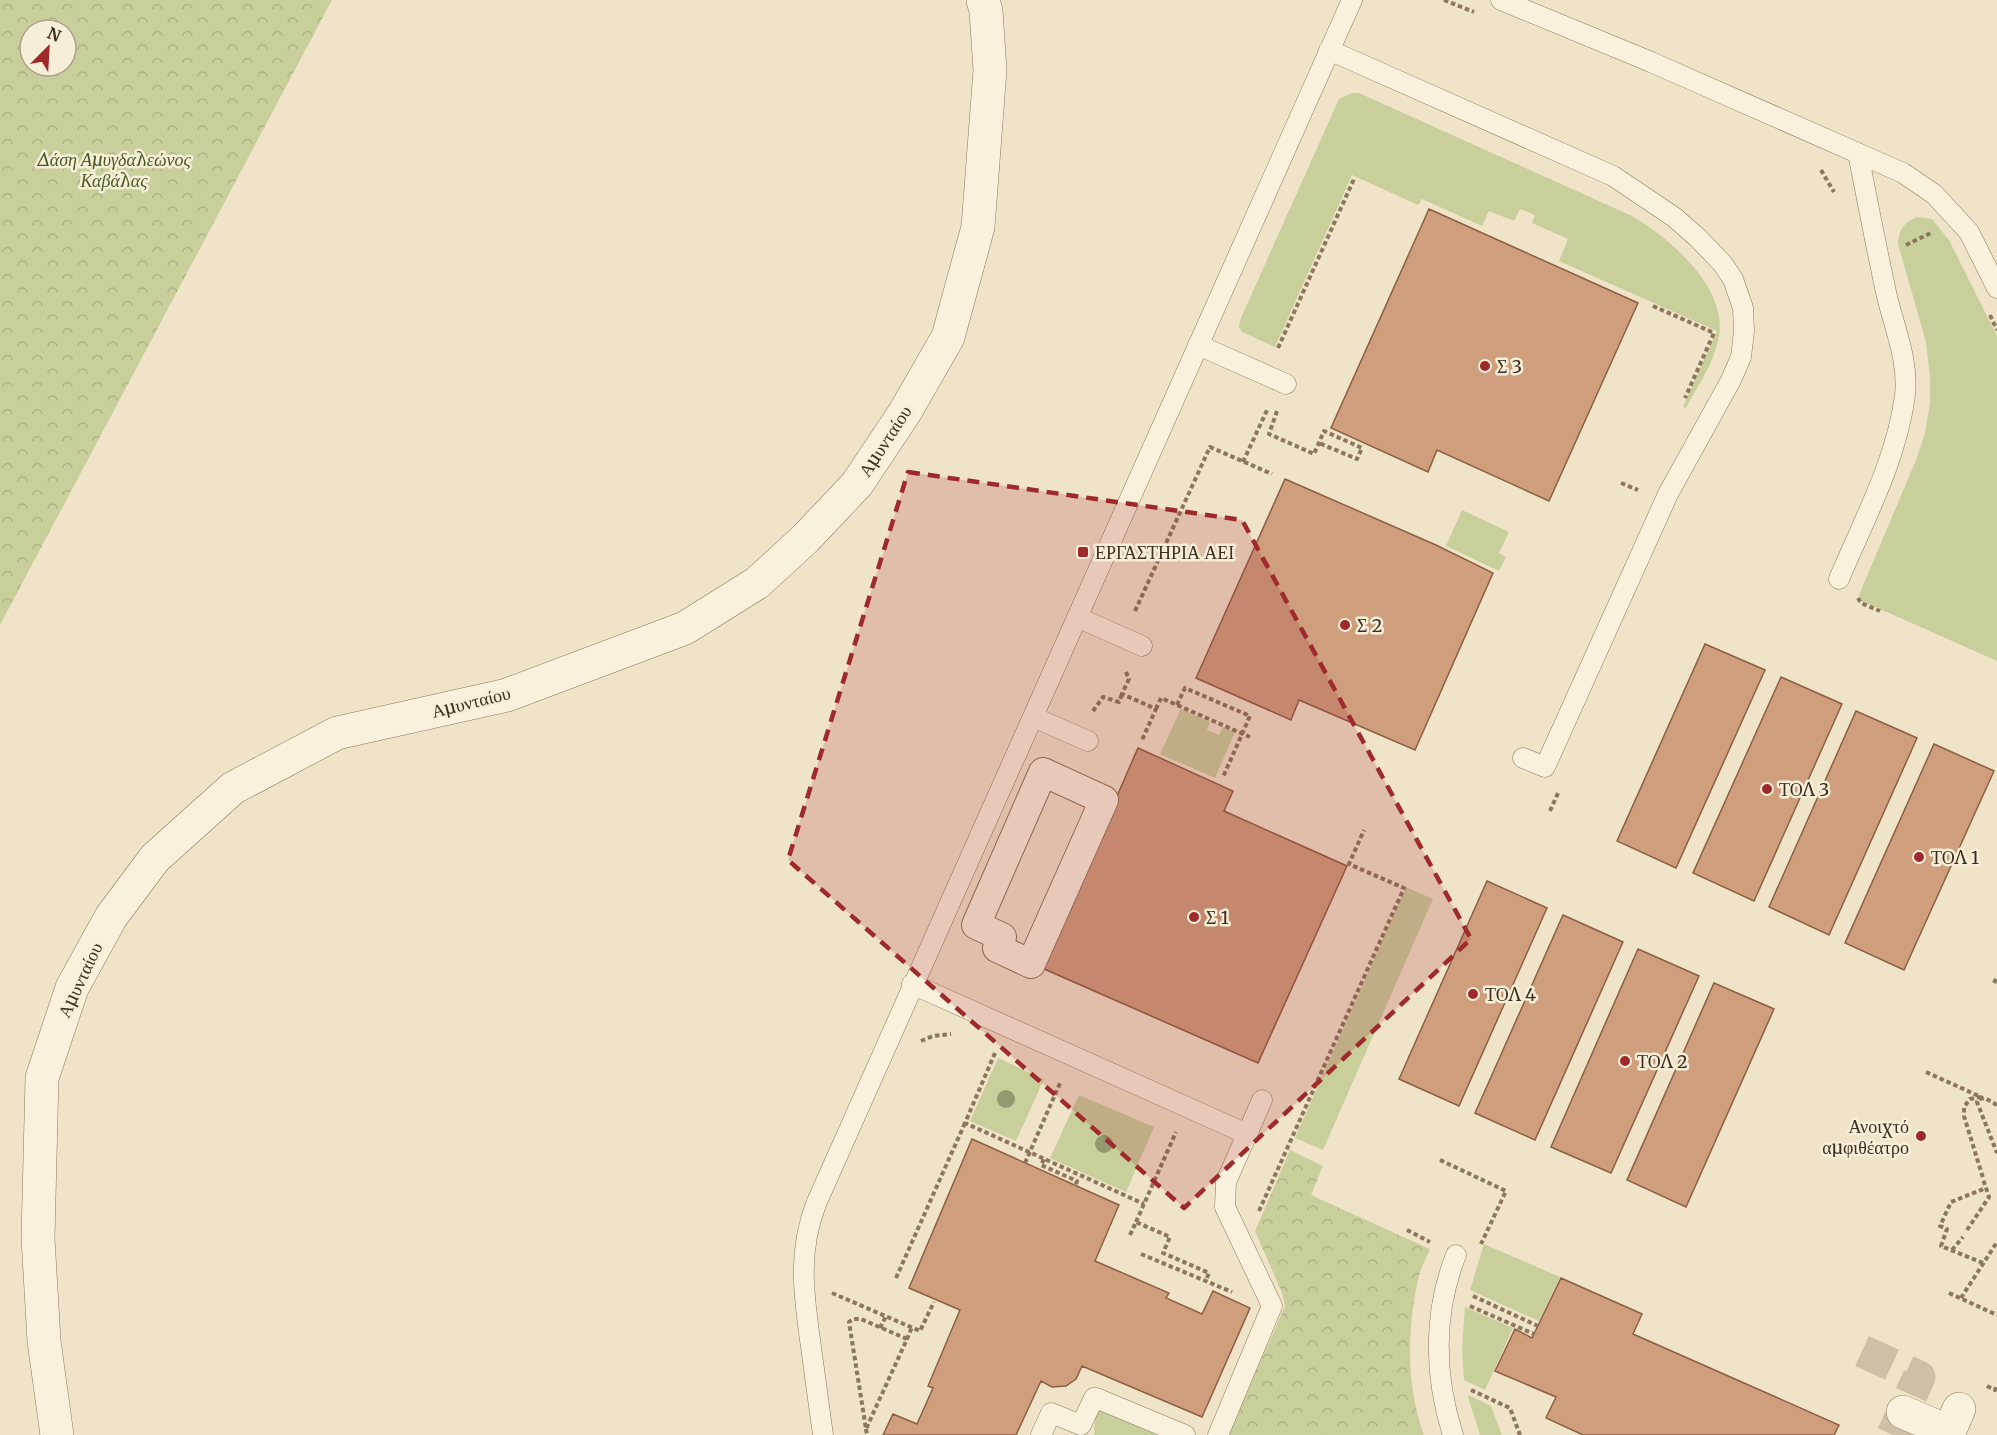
<svg xmlns="http://www.w3.org/2000/svg" width="1997" height="1435" viewBox="0 0 1997 1435" font-family="Merriweather,serif">
<style>
.green{fill:#c9cf9b}
.forest{fill:url(#forest-crowns);fill-rule:evenodd}
.building{fill:#cf9f7d;stroke:#8d5f41;stroke-width:1.5}
.lines{fill:none;stroke-linecap:round;stroke-linejoin:round}
.minor-tunnel{stroke:#ccc0a6;stroke-width:33;stroke-dasharray:33 16;stroke-linecap:butt}
.service-casing{stroke:#8d765c;stroke-width:21}
.pedestrian-casing{stroke:#8d765c;stroke-width:30}
.minor-casing{stroke:#8d765c;stroke-width:34}
.path{stroke:#8d765c;stroke-width:4;stroke-dasharray:4.5 3;stroke-linecap:butt}
.service{stroke:#faf1dc;stroke-width:20}
.pedestrian{stroke:#faf1dc;stroke-width:28}
.minor{stroke:#faf1dc;stroke-width:33}
.tree{fill:#96986f}
.marked{fill:#9e2a2b;fill-opacity:0.2;stroke:#9e2a2b;stroke-width:4.5;stroke-dasharray:12 8;stroke-linejoin:round}
.poi-dot{fill:#9e2a2b;stroke:#f7eed8;stroke-width:2}
.labels{text-anchor:middle;dominant-baseline:central;stroke-width:5;stroke-linejoin:round;paint-order:stroke}
.park-label{font-size:18px;font-style:italic;fill:#4d5a26;stroke:#f7eed8}
.poi-label{font-size:18px;fill:#3d2e20;stroke:#f7eed8;text-anchor:start}
.street-label{font-size:18px;fill:#3d2e20;stroke:#f7eed8}
</style>
<defs>
<pattern id="forest-crowns" width="20" height="18" patternUnits="userSpaceOnUse" patternTransform="scale(1.5)"><rect width="20" height="18" fill="#c9cf9b"/><path d="M2 6a3 3 0 1 1 6 0M12 15a3 3 0 1 1 6 0" fill="none" stroke="#aeb285"/></pattern>
</defs>
<rect width="100%" height="100%" fill="#f0e4c8"/>
<path class="green" d="M1352 93H1359L1632 216C1671 239 1731 290 1718 341 1713 365 1697 386 1686 408L1683 407 1717 331 1559 261 1568 239 1532 223 1535 215 1520 209 1514 221 1489 211 1482 226 1422 199 1418 205 1352 175 1275 347 1242 332 1239 327 1240 320 1339 99Z
M1917 217 1932 219 1949 240 1997 336V661L1862 601 1859 595 1916 460 1925 433 1930 403V378L1926 342 1898 244C1898 231 1904 222 1917 217Z
M1462 510 1509 532 1499 553 1506 557 1499 571 1446 546Z
M1181 709 1210 722 1207 730 1219 735 1223 727 1235 732 1215 778 1160 754Z
M1406 887 1433 899 1323 1150 1295 1138Z
M998 1058 1044 1079 1016 1141 970 1121Z
M1079 1095 1154 1127 1126 1192 1050 1158Z
M1484 1244 1560 1277 1539 1321 1470 1290Z
M1465 1307 1513 1328 1485 1390 1464 1380 1462 1348Z
M1469 1395 1491 1406 1502 1435H1480L1468 1397Z
M1100 1406 1165 1435H1094L1095 1418Z"/>
<path class="forest" d="M0 0H332L0 625ZM30 30H66V66H30Z
M1290 1150 1323 1166 1311 1195 1430 1249C1426 1259 1420 1269 1418 1280 1407 1330 1406 1386 1424 1435H1228L1285 1306 1282 1293 1255 1231Z"/>
<path class="building" d="M1429 209 1638 303 1549 501 1437 450 1428 472 1331 428Z
M1285 479 1436 545 1493 573 1415 750 1299 700 1291 720 1196 678Z
M1705 644 1765 670 1676 868 1617 841Z
M1781 677 1842 704 1754 901 1693 873Z
M1856 711 1917 738 1829 935 1769 907Z
M1934 744 1994 771 1904 970 1845 943Z
M1138 748 1233 791 1224 811 1347 866 1258 1063 1042 968Z
M1487 881 1547 908 1459 1106 1399 1079Z
M1563 915 1623 942 1535 1140 1475 1113Z
M1638 949 1699 976 1611 1173 1551 1147Z
M1714 983 1774 1009 1686 1207 1627 1180Z
M972 1139 1119 1205 1095 1261 1169 1293 1166 1298 1202 1314 1213 1291 1250 1308 1202 1417 1082 1366 1076 1379 1066 1386 1052 1387 1041 1381 1016 1435H883L893 1414 917 1424 933 1388 928 1386 960 1310 909 1288Z
M1561 1278 1642 1314 1633 1334 1839 1425 1834 1435H1583L1546 1418 1556 1397 1495 1371 1515 1329 1532 1338Z"/>
<g class="lines">
<path class="minor-tunnel" d="M1862 1351 1919 1377 1893 1435"/>
<defs>
<path id="service" d="M1501 0 1651 62 1903 173 1934 194 1969 232 1997 288
M1329 50 1613 176 1674 217 1698 238 1722 263 1733 279 1743 308 1744 331 1741 357 1731 380 1668 494 1545 767 1523 758
M1198 345 1286 384
M1839 579C1864 520 1897 459 1905 395 1909 359 1893 325 1886 292 1876 246 1867 199 1858 153
M1077 617 1142 646
M1033 717 1088 741
M912 984 1247 1134
M823 1435C819 1406 815 1376 811 1347 804 1296 797 1254 816 1204L1352 0
M1041 1435 1051 1413 1081 1425 1094 1398H1096L1185 1435
M1218 1435 1272 1306 1225 1207 1226 1182 1262 1100
M1453 1435C1434 1376 1433 1313 1456 1255"/>
<path id="pedestrian" d="M1043 772 1104 800 1031 964 997 948 1002 937 976 925Z"/>
<path id="minor" d="M1903 1412 1949 1432 1959 1409
M57 1435 44 1341 38 1238 42 1078 72 988 111 917 155 858 233 788 337 733 507 695 685 628 757 583 806 538 857 484 905 412 948 337 978 227 990 70 986 11 983 0"/>
</defs>
<use href="#service" class="service-casing"/>
<use href="#pedestrian" class="pedestrian-casing"/>
<use href="#minor" class="minor-casing"/>
<path class="path" d="M1444 0 1474 12
M1821 170 1834 192
M1906 245 1931 233
M1653 306 1714 333 1685 398
M1990 315 1997 330
M1278 348 1354 179
M1277 411 1269 434 1314 454 1324 431 1362 448 1357 459 1319 443
M1243 462 1268 408
M1621 483 1638 490
M1858 598 1861 603 1880 611
M1135 611 1210 447 1272 474
M1126 672 1129 679 1122 694 1156 709 1142 740
M1177 705 1185 688 1250 716 1223 777
M1156 709 1161 698 1250 737
M1093 711 1103 697 1119 702 1122 694
M1550 811 1558 793
M1994 983 1997 977
M921 1041 933 1036 951 1034
M995 1053 965 1123 1144 1204
M1926 1072 1981 1097 1970 1099 1964 1107V1116L1983 1178
M1997 1105 1985 1098 1979 1099 1977 1102 1997 1153
M1044 1159 1041 1165 1077 1181 1075 1186
M1440 1160 1506 1191 1481 1244
M1025 1163 1061 1081
M1259 1211 1404 888 1349 864 1364 830
M1136 1222 1176 1132
M1407 1230 1430 1242
M1967 1230 1989 1197 1983 1179
M1130 1235 1136 1222 1170 1237 1163 1253 1209 1273 1206 1280
M1952 1250 1963 1237
M1141 1254 1232 1292
M1983 1263 1941 1246 1947 1229 1940 1226 1951 1202 1986 1188
M896 1278 965 1123
M832 1293 920 1331 934 1302
M1949 1293 1997 1315
M1473 1296 1538 1326
M1961 1298 1997 1242
M1470 1306 1534 1334
M880 1328 886 1316
M907 1339 861 1319H853L849 1322 866 1429 907 1339 912 1327
M1987 1386 1995 1390 1997 1385
M1471 1390 1510 1408 1520 1435
M866 1429 867 1435"/>
<use href="#service" class="service"/>
<use href="#pedestrian" class="pedestrian"/>
<use href="#minor" class="minor"/>
</g>
<g class="tree">
<circle cx="1006" cy="1099" r="9"/>
<circle cx="1104" cy="1144" r="9"/>
</g>
<path class="marked" d="M908 472 1242 520 1471 939 1184 1208 788 860Z"/>
<g class="poi-dot">
<circle cx="1485" cy="366" r="6"/>
<rect x="1077" y="546" width="12" height="12" rx="3"/>
<circle cx="1345" cy="625" r="6"/>
<circle cx="1767" cy="789" r="6"/>
<circle cx="1919" cy="857" r="6"/>
<circle cx="1194" cy="917" r="6"/>
<circle cx="1473" cy="994" r="6"/>
<circle cx="1625" cy="1061" r="6"/>
<circle cx="1921" cy="1136" r="6"/>
</g>
<g class="labels">
<g class="park-label">
<text x="114" y="159">Δάση Αμυγδαλεώνος<tspan x="114" dy="21">Καβάλας</tspan></text>
</g>
<g class="poi-label">
<text x="1497" y="366">Σ 3</text>
<text x="1095" y="552">ΕΡΓΑΣΤΗΡΙΑ ΑΕΙ</text>
<text x="1357" y="625">Σ 2</text>
<text x="1779" y="789">ΤΟΛ 3</text>
<text x="1931" y="857">ΤΟΛ 1</text>
<text x="1206" y="917">Σ 1</text>
<text x="1485" y="994">ΤΟΛ 4</text>
<text x="1637" y="1061">ΤΟΛ 2</text>
<text x="1909" y="1126" text-anchor="end">Ανοιχτό<tspan x="1909" dy="21">αμφιθέατρο</tspan></text>
</g>
<g class="street-label">
<text transform="translate(885 441) rotate(-57)">Αμυνταίου</text>
<text transform="translate(471 702) rotate(-14)">Αμυνταίου</text>
<text transform="translate(80 980) rotate(-65)">Αμυνταίου</text>
</g>
</g>
<g transform="translate(48 48) rotate(24)"><circle r="28" fill="#f7eed8" stroke="#ada18e" stroke-width="1.5"/>
<path d="M0-4.5L10 22L0 15L-10 22Z" fill="#9e2a2b"/>
<text y="-9" font-size="16" font-weight="bold" text-anchor="middle" fill="#3d2e20">N</text>
</g>
</svg>
